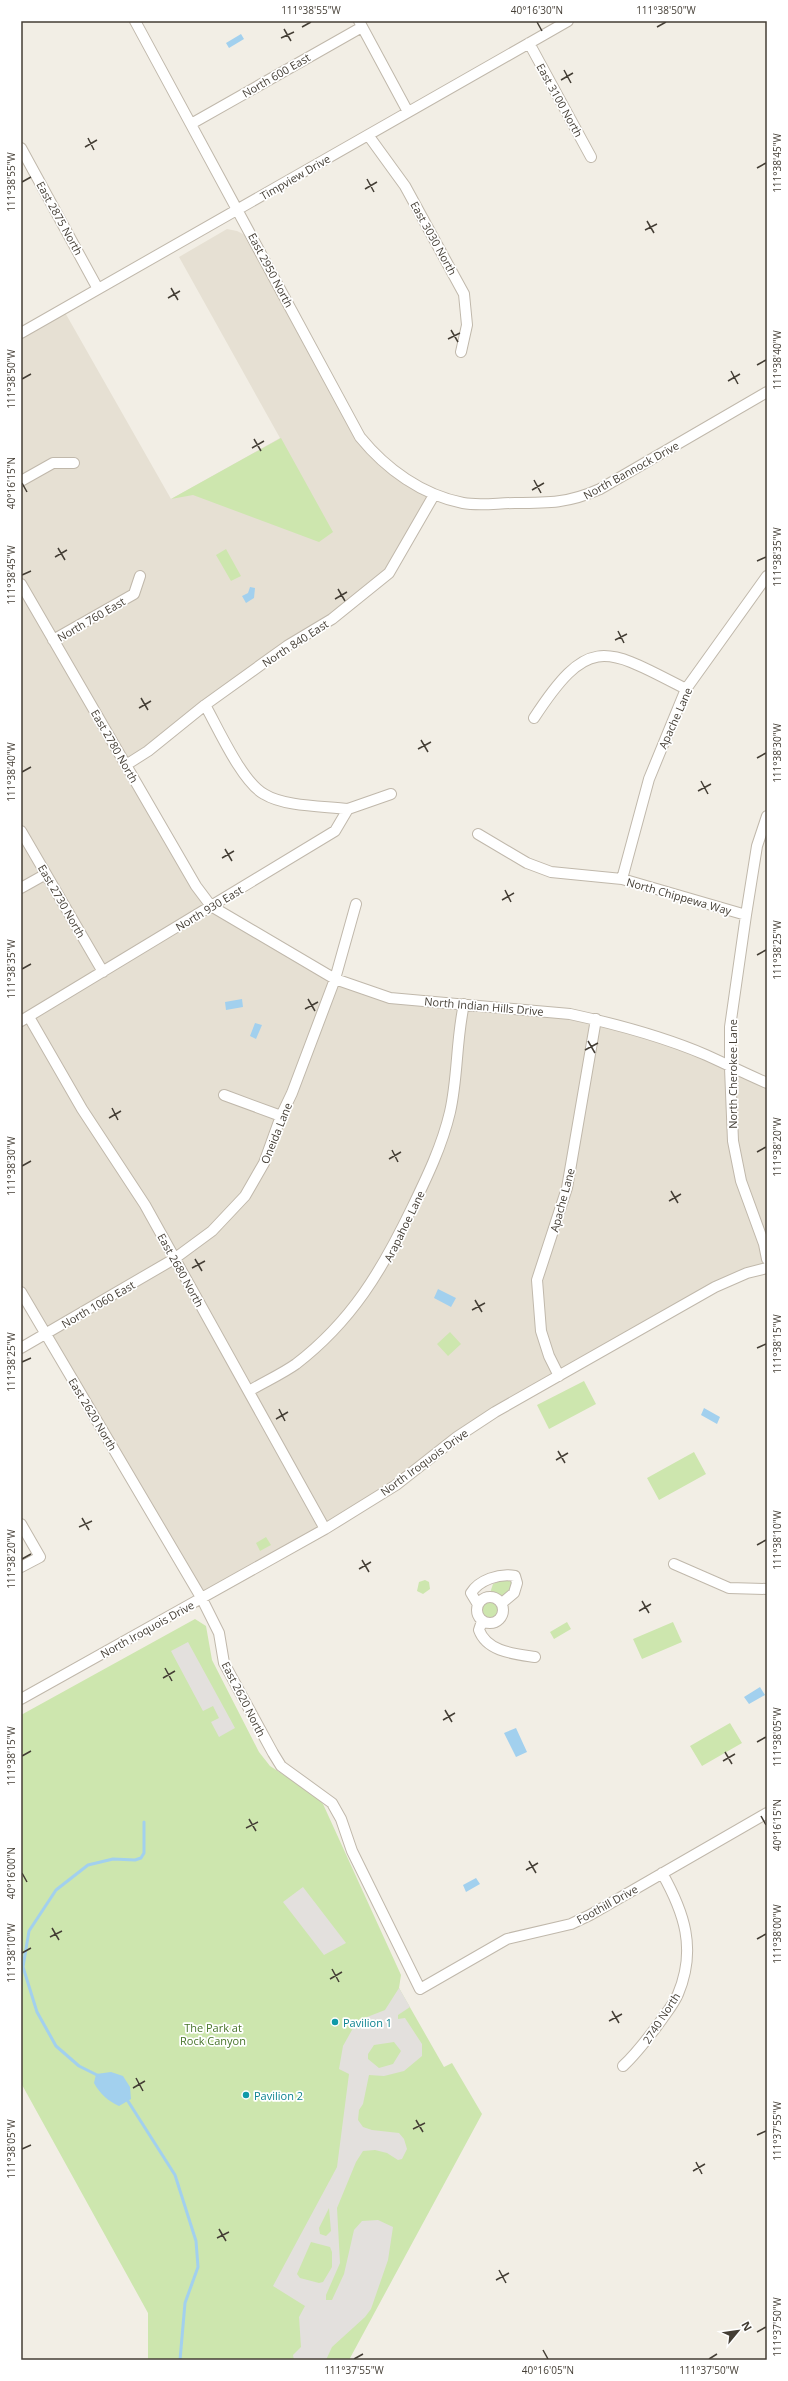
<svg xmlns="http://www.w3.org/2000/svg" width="788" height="2381" viewBox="0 0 788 2381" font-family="'Open Sans',sans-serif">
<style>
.residential{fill:#e6e0d3}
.green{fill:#cde6ae}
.parking{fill:#e3e0dd;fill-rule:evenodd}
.water{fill:#a2d0ee}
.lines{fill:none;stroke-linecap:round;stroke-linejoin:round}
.stream{stroke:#a2d0ee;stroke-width:3}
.minor-casing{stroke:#c0b8ab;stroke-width:12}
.minor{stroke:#fff;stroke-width:10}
.ticks{fill:none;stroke:#443e35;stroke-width:1.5}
.culture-dot{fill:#0f9aa8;stroke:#fff;stroke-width:1.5}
.labels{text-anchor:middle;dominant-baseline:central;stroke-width:3.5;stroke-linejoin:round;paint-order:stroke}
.street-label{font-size:11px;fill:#443e35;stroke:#fff}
.culture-label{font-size:11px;fill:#0d838f;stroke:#fff;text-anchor:start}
.park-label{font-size:11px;fill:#47742a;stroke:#fff}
.neatline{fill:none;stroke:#443e35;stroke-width:1.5}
.ticks-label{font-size:10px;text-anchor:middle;fill:#443e35}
</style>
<rect width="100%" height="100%" fill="#f2eee5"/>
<path class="residential" d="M227 229 237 231 247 236 373 453 434 495 389 573 126 765 211 906 376 994 596 1019 730 1068 767 1083V1268L714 1287 495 1412 396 1485 202 1599 21 1288V333L63 309 171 499 280 438 179 257Z"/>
<path class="green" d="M281 438 333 532 319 542 193 495 171 499Z
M226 549 241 576 231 581 216 555Z
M450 1332 461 1344 448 1356 437 1344Z
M584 1381 596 1404 549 1429 537 1405Z
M694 1452 706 1474 659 1500 647 1478Z
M266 1537 271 1545 260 1551 256 1543Z
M504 1579 512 1582V1588L503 1598 489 1596 493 1584Z
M425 1580 429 1582 430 1589 423 1594 417 1591 419 1582Z
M478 1610a12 12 0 1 1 24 0a12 12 0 1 1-24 0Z
M195 1619 206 1626 212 1660 259 1752 270 1766 316 1796 323 1804 401 1975 399 1988 444 2067 452 2063 482 2114 349 2360H148V2313L21 2083V1715Z
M567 1622 571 1629 554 1639 550 1632Z
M673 1622 682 1642 642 1659 633 1639Z
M730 1723 742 1743 702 1766 690 1746Z"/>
<path class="parking" d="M188 1642 235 1728 219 1737 211 1722 219 1718 213 1706 203 1711 171 1651Z
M303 1887 346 1943 324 1955 283 1902Z
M399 1988 410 2007 398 2015V2019L405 2018 422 2044V2056L404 2071 384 2076 369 2075 363 2104 359 2110 358 2120 363 2127 372 2130 399 2133 404 2139 407 2149 402 2159 398 2160 387 2153 375 2150 363 2151 356 2162 337 2208 340 2263 326 2295V2300H332L344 2274 354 2230 362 2221 378 2220 393 2227 388 2260 371 2309 365 2317 332 2347 326 2360H294L293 2355 301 2347 299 2317 305 2306 273 2286 337 2167 349 2074 339 2069 343 2046 357 2021 385 2010ZM394 2042 401 2051 393 2064 379 2068 368 2059V2054L374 2045ZM329 2208 331 2231 326 2236 320 2234 319 2228ZM311 2242 330 2247 332 2252V2267L323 2282 319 2283 300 2278 297 2274Z"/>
<path class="water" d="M241 34 244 39 229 48 226 43Z
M250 587 255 588 254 598 246 603 242 596 248 593Z
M242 999 243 1007 226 1010 225 1002Z
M255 1023 262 1025 256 1039 250 1036Z
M438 1289 456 1298 451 1307 434 1298Z
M704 1408 720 1417 717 1424 701 1415Z
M760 1687 765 1695 749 1704 744 1697Z
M516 1728 527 1752 516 1757 504 1733Z
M476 1878 480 1884 466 1892 463 1885Z
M111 2072 123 2076 130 2087 131 2099 119 2106C108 2101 100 2094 94 2083L96 2074Z"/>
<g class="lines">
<path class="stream" d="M99 2076 79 2066 56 2046 37 2012 23 1967 29 1931 56 1890 88 1865 113 1859 135 1860 141 1858 144 1853V1822
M126 2098 175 2175 196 2241 198 2267 185 2303 180 2360"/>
<defs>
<path id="minor" d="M135 21 360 437C386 469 422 495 463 503 479 506 498 503 515 503 549 503 569 503 600 489L767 392
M359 21 408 112
M529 43 591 157
M191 124 362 27
M368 135 405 186 464 294 467 325 461 352
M21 148 98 289
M21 333 568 21
M21 481 53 463H74
M21 584 196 886 211 906 335 979 390 998 570 1014C616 1024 662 1036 706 1055 726 1064 746 1074 767 1083
M53 640 134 594 140 576
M205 705C218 728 242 782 264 794 285 807 324 806 348 809
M534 718C589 634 605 647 686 689
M126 765 148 751 205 705 287 646 332 619 389 573 434 495
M767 816 757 846 746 915 730 1027V1068L733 1141 741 1181 764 1244 767 1259
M21 831 103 972
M478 834 527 863 551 872 622 879 746 915
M622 879 649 779 686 689 767 576
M21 888 46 874
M29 1017 82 1109 145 1205 325 1529
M21 1021 335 831 348 809 391 794
M224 1095 281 1116
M21 1292 202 1599 219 1633 224 1663 273 1753 281 1766 332 1803 341 1819 352 1851 420 1989 507 1939 571 1924 590 1915 767 1813
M21 1348 174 1259 212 1231 245 1196 264 1163 281 1116 292 1093 335 979 356 904
M559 1376 549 1356 541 1331 537 1280 567 1188 596 1019
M249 1391C264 1382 282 1374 296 1364 352 1321 382 1270 412 1208 427 1177 442 1146 450 1112 458 1077 456 1040 464 1004
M21 1524 40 1557 21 1567
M674 1564 729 1588 767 1589
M477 1610a13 13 0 1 1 26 0a13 13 0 1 1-26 0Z
M477 1603 471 1593C479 1580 499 1573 515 1576L517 1583 514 1593 502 1603
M482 1621 479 1630C487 1652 515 1654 535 1657
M21 1699 325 1529 396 1485 457 1437 495 1412 715 1287 747 1273 767 1268
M623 2066C638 2052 648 2038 660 2022 666 2013 674 2004 678 1994 697 1949 684 1912 662 1873"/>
</defs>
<use href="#minor" class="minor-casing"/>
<use href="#minor" class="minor"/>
</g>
<path class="ticks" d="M537 22 542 31M302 27 311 22M657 27 666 22M284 29 291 41M281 38 294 32M564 70 571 83M561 80 573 73M88 138 94 150M85 147 97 140M757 168 766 163M367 179 374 192M22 182 31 177M365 189 377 182M647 221 654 233M645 230 657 224M171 288 178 300M168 298 180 291M451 330 458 342M448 339 460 333M757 365 766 360M731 371 738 384M22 379 31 374M728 381 740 374M254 439 261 451M252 448 264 441M534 480 541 493M22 483 27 492M532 490 544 483M58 548 65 560M55 557 67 550M757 561 766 557M22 575 31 571M338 589 345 601M335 599 347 592M618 631 624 643M615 640 627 634M141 698 148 710M139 708 151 701M421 740 428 752M418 749 431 742M757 758 766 753M22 772 31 767M701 781 708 794M698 791 711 784M225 849 232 861M222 858 234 851M505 890 511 902M502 900 514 893M757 955 766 950M22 969 31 964M308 999 315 1011M305 1009 318 1002M588 1041 595 1053M585 1050 598 1043M112 1108 118 1120M109 1118 121 1111M392 1150 398 1162M757 1152 766 1147M389 1159 401 1152M22 1166 31 1161M671 1191 678 1203M669 1201 681 1194M195 1259 202 1271M192 1268 205 1261M475 1300 482 1312M472 1310 485 1303M757 1348 766 1344M22 1362 31 1358M279 1409 285 1421M276 1419 288 1412M558 1451 565 1463M556 1460 568 1453M82 1518 89 1530M79 1527 92 1521M757 1545 766 1540M22 1559 31 1554M362 1560 369 1572M359 1569 371 1562M642 1601 649 1613M639 1611 651 1604M165 1668 172 1681M163 1678 175 1671M445 1710 452 1722M443 1720 455 1713M757 1742 766 1737M725 1752 732 1764M22 1756 31 1751M723 1761 735 1754M761 1816 766 1825M249 1819 256 1831M246 1828 258 1822M529 1861 536 1873M526 1870 538 1863M22 1873 27 1882M52 1928 59 1940M50 1937 62 1931M757 1939 766 1934M22 1953 31 1948M332 1969 339 1982M330 1979 342 1972M612 2011 619 2023M609 2021 622 2014M136 2078 143 2091M133 2088 145 2081M416 2120 423 2132M413 2129 425 2123M757 2135 766 2131M22 2149 31 2145M696 2162 702 2174M693 2171 705 2164M219 2229 226 2241M217 2238 229 2232M499 2270 506 2283M496 2280 509 2273M757 2332 766 2327M543 2350 548 2359M354 2359 363 2354M709 2359 717 2354"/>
<g class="culture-dot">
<circle cx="335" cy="2022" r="4"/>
<circle cx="246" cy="2095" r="4"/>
</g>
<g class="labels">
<g class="street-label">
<text transform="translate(276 75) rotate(-30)">North 600 East</text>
<text transform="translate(560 100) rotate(61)">East 3100 North</text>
<text transform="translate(295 177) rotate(-30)">Timpview Drive</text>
<text transform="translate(60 218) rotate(61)">East 2875 North</text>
<text transform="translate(434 238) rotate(61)">East 3030 North</text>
<text transform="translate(271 270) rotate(62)">East 2950 North</text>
<text transform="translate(631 470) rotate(-29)">North Bannock Drive</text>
<text transform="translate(91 619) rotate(-30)">North 760 East</text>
<text transform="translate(295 643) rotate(-33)">North 840 East</text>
<text transform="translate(675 718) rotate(-66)">Apache Lane</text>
<text transform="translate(115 746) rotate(60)">East 2780 North</text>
<text transform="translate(679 896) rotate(16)">North Chippewa Way</text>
<text transform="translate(62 901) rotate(60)">East 2730 North</text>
<text transform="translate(209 908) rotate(-31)">North 930 East</text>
<text transform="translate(484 1006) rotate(5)">North Indian Hills Drive</text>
<text transform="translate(732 1074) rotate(-90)">North Cherokee Lane</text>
<text transform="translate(276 1133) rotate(-68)">Oneida Lane</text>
<text transform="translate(562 1200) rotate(-75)">Apache Lane</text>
<text transform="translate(404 1226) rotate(-64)">Arapahoe Lane</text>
<text transform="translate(181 1270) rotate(61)">East 2680 North</text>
<text transform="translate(98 1304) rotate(-30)">North 1060 East</text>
<text transform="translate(93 1414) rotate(59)">East 2620 North</text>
<text transform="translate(424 1462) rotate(-36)">North Iroquois Drive</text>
<text transform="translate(147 1629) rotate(-29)">North Iroquois Drive</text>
<text transform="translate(244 1699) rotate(63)">East 2620 North</text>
<text transform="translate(607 1904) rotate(-29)">Foothill Drive</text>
<text transform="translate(661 2018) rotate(-57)">2740 North</text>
</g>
<g class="culture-label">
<text x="343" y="2022">Pavilion 1</text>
<text x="254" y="2095">Pavilion 2</text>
</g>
<g class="park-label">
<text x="213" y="2027">The Park at<tspan x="213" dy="13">Rock Canyon</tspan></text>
</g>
</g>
<rect width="788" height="2381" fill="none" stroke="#ffffff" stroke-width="44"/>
<g transform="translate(738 2331) rotate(61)" stroke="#ffffff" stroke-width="3" paint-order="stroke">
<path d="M0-3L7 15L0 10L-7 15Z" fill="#443e35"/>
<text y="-6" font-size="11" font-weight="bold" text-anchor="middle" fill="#443e35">N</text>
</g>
<rect x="22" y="22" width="744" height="2337" class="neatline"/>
<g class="ticks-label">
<text x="311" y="14">111°38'55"W</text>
<text x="537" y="14">40°16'30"N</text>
<text x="666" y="14">111°38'50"W</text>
<text transform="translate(777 163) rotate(-90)" y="4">111°38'45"W</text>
<text transform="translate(11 182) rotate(-90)" y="4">111°38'55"W</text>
<text transform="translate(777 360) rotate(-90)" y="4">111°38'40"W</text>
<text transform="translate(11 379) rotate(-90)" y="4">111°38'50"W</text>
<text transform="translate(11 483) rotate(-90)" y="4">40°16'15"N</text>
<text transform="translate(777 557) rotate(-90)" y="4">111°38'35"W</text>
<text transform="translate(11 575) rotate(-90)" y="4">111°38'45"W</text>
<text transform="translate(777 753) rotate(-90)" y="4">111°38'30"W</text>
<text transform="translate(11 772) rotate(-90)" y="4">111°38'40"W</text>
<text transform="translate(777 950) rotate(-90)" y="4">111°38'25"W</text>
<text transform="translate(11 969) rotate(-90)" y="4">111°38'35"W</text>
<text transform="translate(777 1147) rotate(-90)" y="4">111°38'20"W</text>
<text transform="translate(11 1166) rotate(-90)" y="4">111°38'30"W</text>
<text transform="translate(777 1344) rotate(-90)" y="4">111°38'15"W</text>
<text transform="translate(11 1362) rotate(-90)" y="4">111°38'25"W</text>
<text transform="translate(777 1540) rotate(-90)" y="4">111°38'10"W</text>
<text transform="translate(11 1559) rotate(-90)" y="4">111°38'20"W</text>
<text transform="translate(777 1737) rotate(-90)" y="4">111°38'05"W</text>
<text transform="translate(11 1756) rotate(-90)" y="4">111°38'15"W</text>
<text transform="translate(777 1825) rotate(-90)" y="4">40°16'15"N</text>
<text transform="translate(11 1873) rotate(-90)" y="4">40°16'00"N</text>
<text transform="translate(777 1934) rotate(-90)" y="4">111°38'00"W</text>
<text transform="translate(11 1953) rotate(-90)" y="4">111°38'10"W</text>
<text transform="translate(777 2131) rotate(-90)" y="4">111°37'55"W</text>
<text transform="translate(11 2149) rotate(-90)" y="4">111°38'05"W</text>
<text transform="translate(777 2327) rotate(-90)" y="4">111°37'50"W</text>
<text x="354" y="2374">111°37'55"W</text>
<text x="548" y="2374">40°16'05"N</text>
<text x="709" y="2374">111°37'50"W</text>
</g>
</svg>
